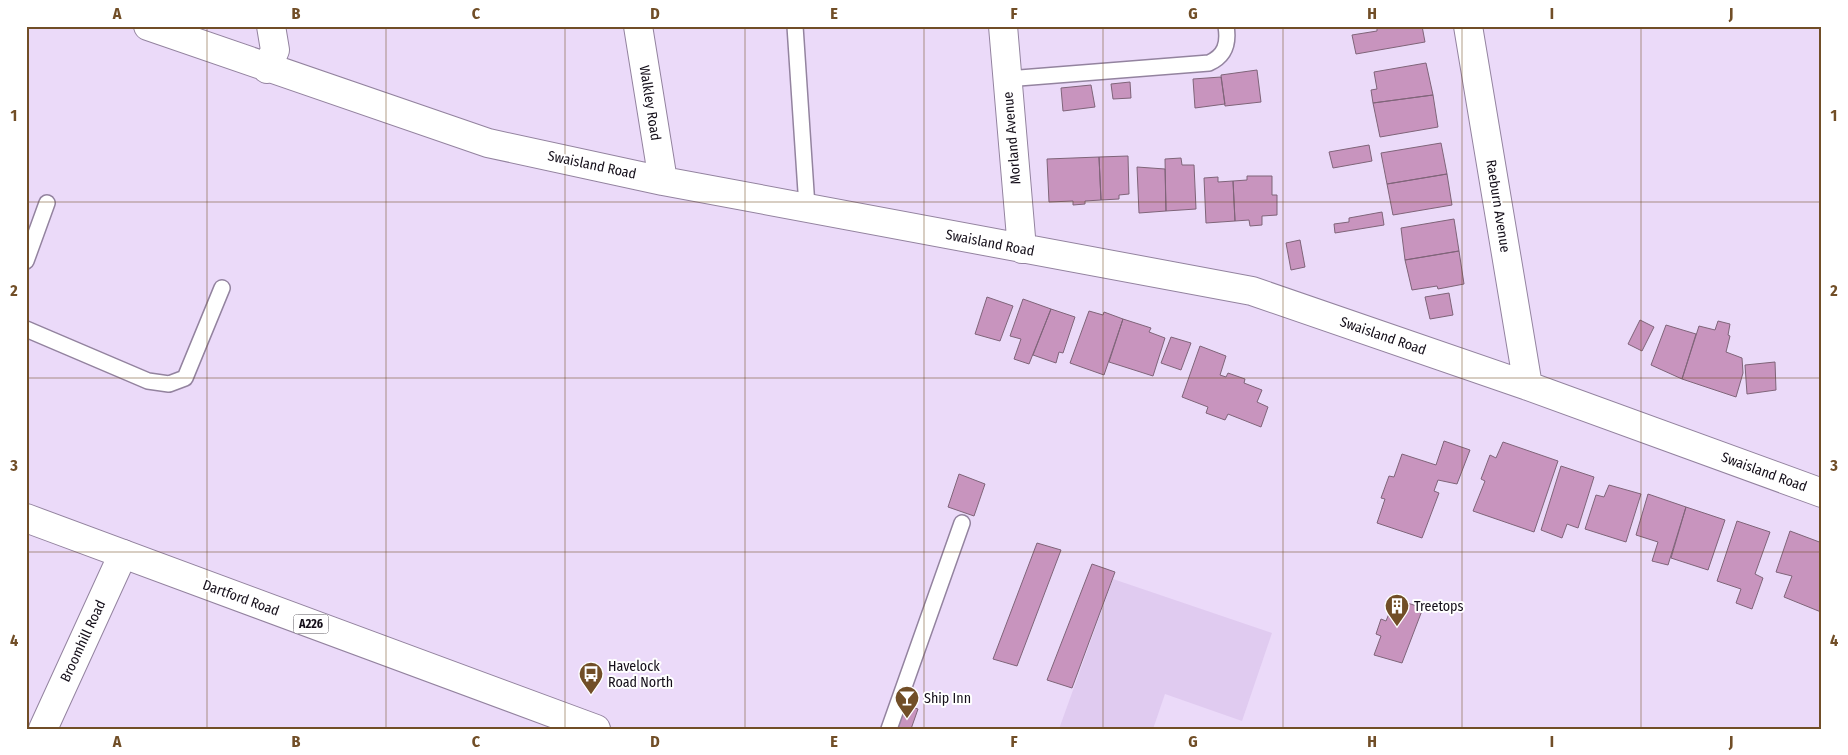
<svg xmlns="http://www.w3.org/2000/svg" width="1848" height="755" viewBox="0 0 1848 755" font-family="'Fira Sans Condensed',sans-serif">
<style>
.built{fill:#e0cbf0}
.building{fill:#c894be;stroke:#7f6479}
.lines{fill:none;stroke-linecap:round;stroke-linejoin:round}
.service-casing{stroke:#93839f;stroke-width:18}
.minor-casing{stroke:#93839f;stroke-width:30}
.primary-casing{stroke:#93839f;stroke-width:30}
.service{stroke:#fff;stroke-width:15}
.minor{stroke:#fff;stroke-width:28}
.primary{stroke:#fff;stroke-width:28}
.grid{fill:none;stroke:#714e27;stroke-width:1;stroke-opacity:0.55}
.labels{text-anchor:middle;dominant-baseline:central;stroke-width:4;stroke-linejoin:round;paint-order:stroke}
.shield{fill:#fff;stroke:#5a565e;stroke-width:1}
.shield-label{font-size:12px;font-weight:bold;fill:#140e19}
.street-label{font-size:14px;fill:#140e19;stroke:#fff}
.poi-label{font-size:14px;fill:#140e19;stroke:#fff;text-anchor:start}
.neatline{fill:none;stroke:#714e27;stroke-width:2}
.grid-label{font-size:16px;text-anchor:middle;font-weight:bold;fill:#714e27}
</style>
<rect width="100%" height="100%" fill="#ebdaf9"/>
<path class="built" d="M1113 579 1272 633 1242 721 1165 694 1153 729H1059Z"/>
<path class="building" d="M1377 26H1422L1425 42 1356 54 1352 35 1377 31Z
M1426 63 1433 95 1373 103 1371 90 1377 89 1374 72Z
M1257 70 1261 102 1225 106 1221 75Z
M1221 77 1225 104 1195 108 1193 79Z
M1130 82 1131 98 1113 99 1111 84Z
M1091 85 1095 107 1063 111 1061 88Z
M1433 95 1438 127 1380 137 1373 103Z
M1441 143 1447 174 1387 184 1381 153Z
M1369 145 1372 161 1333 168 1329 152Z
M1128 156 1129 194 1119 195V199L1101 200 1099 157Z
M1099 157 1101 200 1085 201V204L1073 205V201L1049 202 1047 159Z
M1181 158 1182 165H1194L1196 209 1166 211 1165 159Z
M1137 167 1165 169 1166 211 1139 213Z
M1447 174 1452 205 1393 215 1387 184Z
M1247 176H1272V195H1277V215L1262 216V225L1250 226 1249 220 1235 221 1233 181 1247 180Z
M1218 177V182L1233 181 1235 221 1206 223 1204 178Z
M1382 212 1384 225 1335 233 1334 224 1349 222V218Z
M1454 219 1459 251 1405 260 1401 228Z
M1300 240 1305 267 1291 270 1286 243Z
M1459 251 1464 284 1438 289 1437 286 1412 290 1405 260Z
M1449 293 1453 315 1430 319 1425 297Z
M987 297 1013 306 1000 341 975 334Z
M1023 299 1051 309 1029 364 1014 359 1021 339 1010 336Z
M1051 309 1075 317 1063 353 1059 352 1056 363 1033 355Z
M1089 311 1103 315 1104 312 1123 319 1104 375 1070 363Z
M1123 319 1151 328 1149 332 1165 338 1153 376 1109 362Z
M1640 320 1654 327 1642 351 1628 344Z
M1718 321 1730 324 1728 335 1730 336 1726 352 1742 358 1743 373 1736 397 1682 379 1699 326 1715 330Z
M1666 325 1696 334 1682 379 1651 365Z
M1171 337 1191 343 1181 370 1161 363Z
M1200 346 1226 356 1220 375 1226 377 1228 373 1245 379 1244 383 1262 390 1257 402 1268 407 1261 427 1228 414 1225 420 1206 413 1208 407 1182 397Z
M1775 362 1776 390 1747 394 1745 365Z
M1444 441 1470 450 1457 484 1438 480 1434 491 1439 493 1422 538 1377 523 1385 499 1381 498 1389 476 1394 477 1402 454 1436 465Z
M1503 442 1558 461 1534 532 1473 511 1485 481 1481 479 1490 455 1496 458Z
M1561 466 1594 477 1578 528 1567 524 1562 538 1541 530Z
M959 474 985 484 974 516 948 507Z
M1609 485 1641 494 1626 542 1585 529 1596 495 1604 497Z
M1648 494 1686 507 1668 565 1652 561 1658 542 1636 535Z
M1686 507 1725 520 1708 570 1671 558Z
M1737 521 1770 532 1755 574 1763 578 1752 609 1736 603 1741 589 1717 581Z
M1790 531 1822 543 1821 612 1784 597 1792 576 1776 572Z
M1037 543 1061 550 1017 666 993 659Z
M1092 564 1115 572 1072 688 1047 680Z
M1395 599 1423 608 1402 663 1374 655 1381 636 1376 634 1381 619 1386 621Z
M905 705 918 709 911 729H896Z"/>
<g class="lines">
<defs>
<path id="service" d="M795 26 807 207
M1007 79 1209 63C1225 56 1229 44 1226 26
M26 261 47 203
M26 329 148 381 169 384 185 378 222 288
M889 729 962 523"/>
<path id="minor" d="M148 26 488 143 663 181 1252 291 1528 386 1822 493
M638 26 663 181
M1003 26 1022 249
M1468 26 1528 386
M267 69 275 50 271 26
M43 729 123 554"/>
<path id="primary" d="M26 518 596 729"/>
</defs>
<use href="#service" class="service-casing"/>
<use href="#minor" class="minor-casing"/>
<use href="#primary" class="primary-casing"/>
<use href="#service" class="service"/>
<use href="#minor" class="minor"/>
<use href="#primary" class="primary"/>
</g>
<path class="grid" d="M207 26V729M386 26V729M565 26V729M745 26V729M924 26V729M1103 26V729M1283 26V729M1462 26V729M1641 26V729M26 202H1822M26 378H1822M26 552H1822"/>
<defs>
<symbol id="building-pin" viewBox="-11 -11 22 30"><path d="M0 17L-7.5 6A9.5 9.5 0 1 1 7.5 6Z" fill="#714e27" stroke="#fff"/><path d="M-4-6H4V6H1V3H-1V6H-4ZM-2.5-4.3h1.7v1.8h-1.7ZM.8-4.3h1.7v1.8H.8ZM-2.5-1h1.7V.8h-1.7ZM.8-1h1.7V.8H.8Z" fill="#fff"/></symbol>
<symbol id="bus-pin" viewBox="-11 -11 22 30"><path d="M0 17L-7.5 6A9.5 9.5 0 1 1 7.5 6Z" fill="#714e27" stroke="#fff"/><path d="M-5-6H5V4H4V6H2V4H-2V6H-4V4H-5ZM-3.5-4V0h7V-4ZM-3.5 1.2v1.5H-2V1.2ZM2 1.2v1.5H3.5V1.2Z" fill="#fff"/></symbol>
<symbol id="bar-pin" viewBox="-11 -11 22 30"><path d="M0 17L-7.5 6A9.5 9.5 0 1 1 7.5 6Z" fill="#714e27" stroke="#fff"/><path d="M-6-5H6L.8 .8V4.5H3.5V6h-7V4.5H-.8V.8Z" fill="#fff"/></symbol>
</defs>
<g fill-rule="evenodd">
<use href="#building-pin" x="1383" y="592" width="28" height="38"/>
<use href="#bus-pin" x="577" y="660" width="28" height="38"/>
<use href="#bar-pin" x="893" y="684" width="28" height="38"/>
</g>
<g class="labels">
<rect class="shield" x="293.5" y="614.5" width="35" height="19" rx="4"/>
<g class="shield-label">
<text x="311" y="624">A226</text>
</g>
<g class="street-label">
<text transform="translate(650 103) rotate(81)">Walkley Road</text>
<text transform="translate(1012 138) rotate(-95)">Morland Avenue</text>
<text transform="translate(592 165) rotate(12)">Swaisland Road</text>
<text transform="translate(1498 206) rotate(81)">Raeburn Avenue</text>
<text transform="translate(990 243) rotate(11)">Swaisland Road</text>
<text transform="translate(1383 336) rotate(19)">Swaisland Road</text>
<text transform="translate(1764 472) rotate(20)">Swaisland Road</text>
<text transform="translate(241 598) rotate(20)">Dartford Road</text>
<text transform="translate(83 641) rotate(-65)">Broomhill Road</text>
</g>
<g class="poi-label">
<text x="1414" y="606">Treetops</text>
<text x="608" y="666">Havelock<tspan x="608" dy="16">Road North</tspan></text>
<text x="924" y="698">Ship Inn</text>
</g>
</g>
<rect width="1848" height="755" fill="none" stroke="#ffffff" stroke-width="55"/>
<rect x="28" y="28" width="1792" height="700" class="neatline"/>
<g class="grid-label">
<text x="117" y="19">A</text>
<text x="296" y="19">B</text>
<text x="476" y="19">C</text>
<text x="655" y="19">D</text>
<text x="834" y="19">E</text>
<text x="1014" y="19">F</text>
<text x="1193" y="19">G</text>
<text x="1372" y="19">H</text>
<text x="1552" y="19">I</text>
<text x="1731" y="19">J</text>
<text x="14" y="121">1</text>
<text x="1834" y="121">1</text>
<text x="14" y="296">2</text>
<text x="1834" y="296">2</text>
<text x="14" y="471">3</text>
<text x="1834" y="471">3</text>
<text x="14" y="646">4</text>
<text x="1834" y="646">4</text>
<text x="117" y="747">A</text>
<text x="296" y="747">B</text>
<text x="476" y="747">C</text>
<text x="655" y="747">D</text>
<text x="834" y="747">E</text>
<text x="1014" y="747">F</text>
<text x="1193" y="747">G</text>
<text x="1372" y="747">H</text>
<text x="1552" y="747">I</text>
<text x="1731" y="747">J</text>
</g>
</svg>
